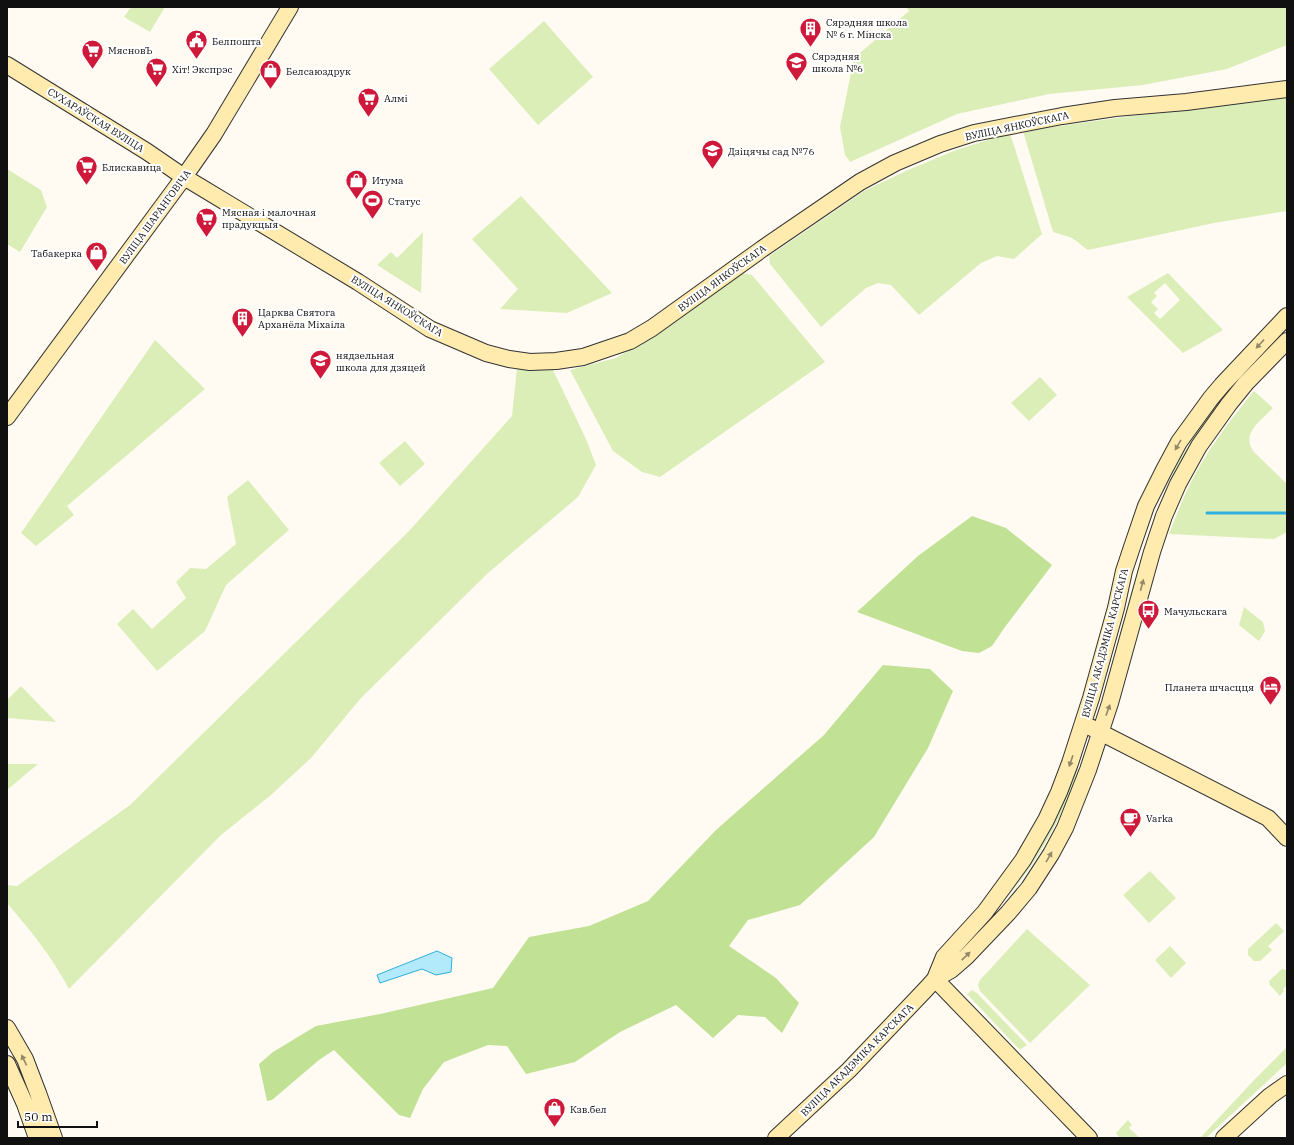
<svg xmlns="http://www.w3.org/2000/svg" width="1294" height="1145" viewBox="0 0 1294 1145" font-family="'IBM Plex Serif',serif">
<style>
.green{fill:#dbeeb8;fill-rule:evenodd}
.forest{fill:#c1e195}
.water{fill:#b2eafc;stroke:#32aeda}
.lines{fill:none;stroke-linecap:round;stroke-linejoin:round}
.stream{stroke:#32aeda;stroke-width:3}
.secondary-casing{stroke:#323232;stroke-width:18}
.secondary{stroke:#ffebae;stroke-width:16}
.oneway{fill:#938867}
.labels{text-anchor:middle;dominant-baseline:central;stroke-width:4;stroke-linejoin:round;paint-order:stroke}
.poi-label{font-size:10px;fill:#101010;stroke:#fff;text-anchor:start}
.street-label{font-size:10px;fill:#101010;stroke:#fff}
</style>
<rect width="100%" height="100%" fill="#fffbf3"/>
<path class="green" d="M131 7H165L150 32 124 17Z
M906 7H1287V45L1227 69 1143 85 1049 94 957 114 850 162 845 155 840 127 854 58 909 11Z
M544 21 593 77 538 125 489 69Z
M1287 97V211L1214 223 1088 250 1072 238 1053 232 1023 131 1131 116Z
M1010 133 1042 234 1014 259 997 256 981 263 919 315 891 285 878 283 866 288 821 327 770 264 769 256 864 191 908 170 956 150Z
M7 169 41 190 47 207 20 252 7 244Z
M521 196 612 293 567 313 500 309 518 289 472 239Z
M423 232 421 293 377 265 391 252 397 258Z
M742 273 752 275 825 362 660 477 642 472 613 451 570 370 616 358 676 322Z
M1168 273 1223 330 1183 353 1127 297ZM1165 283 1180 300 1160 319 1154 313 1158 309 1151 302 1157 296 1154 293Z
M1287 328V331L1251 368 1214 412 1193 442 1145 549 1128 610 1105 696H1104C1116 648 1128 600 1143 552 1155 514 1169 475 1191 441 1218 399 1252 364 1287 328Z
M155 340 205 389 67 506 74 515 36 546 21 533Z
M517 368 553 370 586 439 596 465 578 497 488 573 361 698 311 758 271 795 221 835 69 989C52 957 31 931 7 903V885L17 886 130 805 409 531 512 416Z
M1040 377 1057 395 1029 421 1011 403Z
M1254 391 1273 408C1261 421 1240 434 1254 452L1287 484V532L1274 539 1169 534C1175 519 1181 503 1188 488 1205 453 1229 421 1254 391Z
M405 441 425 464 400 486 379 463Z
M248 480 289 530 226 585 205 631 157 671 117 624 133 609 152 629 186 598 176 582 190 568 206 569 236 544 227 497Z
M1244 607 1263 622 1265 631 1259 641 1239 625Z
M21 686 56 722 7 718V700Z
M7 764H38L7 790Z
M1077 769H1080C1069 796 1058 823 1043 847 1025 878 1001 905 978 932 1000 904 1023 877 1041 846 1056 822 1067 795 1077 769Z
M1150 871 1176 898 1149 923 1123 895Z
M1276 923 1284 931 1268 946 1272 950 1260 961H1254L1248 955V949Z
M1027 929 1090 985 1030 1043 980 991 978 985 980 980Z
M1170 946 1186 963 1171 978 1155 960Z
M1282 969H1284L1287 972V985L1283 989 1284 991 1280 996 1270 985 1269 981Z
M972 990 977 993 1027 1045 1021 1049 1018 1048 967 994Z
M1287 1047V1063L1206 1138H1200L1255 1079Z
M1128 1120 1132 1125 1129 1128 1140 1138H1120L1116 1133Z"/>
<path class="forest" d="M972 516 1006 528 1052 565 1005 627 992 646 979 653 962 651 857 612 918 556Z
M883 665 930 669 953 691 928 748 874 837 800 905 748 920 729 946 776 978 799 1003 782 1033 765 1017 738 1015 713 1038 676 1005 620 1032 575 1062 526 1074 507 1046 488 1045 444 1062 423 1089 410 1118 399 1115 334 1050 319 1060 272 1100 267 1101 259 1064 273 1052 316 1026 380 1014 493 988 529 937 589 926 648 901 716 830 824 735Z"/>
<path class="water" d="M437 951 452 958 451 972 436 975 422 969 380 983 377 975Z"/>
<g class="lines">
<path class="stream" d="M1207 513H1287"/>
<defs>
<path id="secondary" d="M7 65 146 151 184 177 358 282 430 329 486 353 509 359 530 362 556 361 583 357 630 341 652 328 762 249 860 182 895 163 940 144 974 133 1062 116 1115 108 1186 102 1287 89
M7 417 184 177 214 134 290 7
M1090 727 1268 818 1287 838
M935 979 951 970 966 957 1008 913 1029 888 1051 854 1065 828 1088 770 1110 703 1152 552 1164 516 1178 484 1199 446 1229 404 1246 383 1287 341
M935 979 1089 1138
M7 1028 25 1059 38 1093 54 1138
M7 1064 25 1104 37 1138
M776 1138 849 1070 927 988 935 979 944 957 985 912 1023 860 1046 820 1059 792 1070 763 1091 698 1116 608 1124 571 1132 547 1146 506 1164 470 1179 442 1211 398 1222 385 1287 316
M1224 1138 1270 1096 1287 1084"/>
</defs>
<use href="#secondary" class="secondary-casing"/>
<use href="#secondary" class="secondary"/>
</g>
<defs><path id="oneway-solid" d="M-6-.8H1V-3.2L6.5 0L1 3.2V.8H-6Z"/></defs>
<g class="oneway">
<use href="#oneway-solid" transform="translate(1260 344) rotate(133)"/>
<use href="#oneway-solid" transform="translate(1178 445) rotate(120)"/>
<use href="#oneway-solid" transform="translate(1142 585) rotate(-75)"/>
<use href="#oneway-solid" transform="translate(1108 710) rotate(-70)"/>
<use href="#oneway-solid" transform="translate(1071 761) rotate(109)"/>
<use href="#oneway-solid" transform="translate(1049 857) rotate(-60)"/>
<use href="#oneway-solid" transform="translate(966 956) rotate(-44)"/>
<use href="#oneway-solid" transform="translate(24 1060) rotate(-116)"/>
</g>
<defs>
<symbol id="building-pin" viewBox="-11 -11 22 30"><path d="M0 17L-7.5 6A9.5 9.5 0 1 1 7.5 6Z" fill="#cf193a" stroke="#fff"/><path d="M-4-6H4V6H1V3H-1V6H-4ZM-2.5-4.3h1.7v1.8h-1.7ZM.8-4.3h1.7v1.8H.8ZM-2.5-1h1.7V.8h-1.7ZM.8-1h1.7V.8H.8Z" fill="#fff"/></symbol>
<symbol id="civic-pin" viewBox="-11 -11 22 30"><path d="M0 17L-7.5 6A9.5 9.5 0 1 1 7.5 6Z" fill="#cf193a" stroke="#fff"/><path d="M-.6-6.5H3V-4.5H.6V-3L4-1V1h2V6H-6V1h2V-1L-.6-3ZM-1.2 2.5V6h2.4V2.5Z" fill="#fff"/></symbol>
<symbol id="supermarket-pin" viewBox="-11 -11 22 30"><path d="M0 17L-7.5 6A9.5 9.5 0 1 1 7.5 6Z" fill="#cf193a" stroke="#fff"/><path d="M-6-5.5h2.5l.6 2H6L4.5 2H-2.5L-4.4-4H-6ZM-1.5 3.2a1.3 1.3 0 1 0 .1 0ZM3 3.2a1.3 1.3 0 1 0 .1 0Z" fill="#fff"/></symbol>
<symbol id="school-pin" viewBox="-11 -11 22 30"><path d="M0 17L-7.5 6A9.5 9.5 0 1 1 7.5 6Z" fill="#cf193a" stroke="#fff"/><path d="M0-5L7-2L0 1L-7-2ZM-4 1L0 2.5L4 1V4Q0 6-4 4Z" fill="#fff"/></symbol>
<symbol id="shop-pin" viewBox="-11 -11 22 30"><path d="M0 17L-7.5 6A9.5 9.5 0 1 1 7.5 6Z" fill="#cf193a" stroke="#fff"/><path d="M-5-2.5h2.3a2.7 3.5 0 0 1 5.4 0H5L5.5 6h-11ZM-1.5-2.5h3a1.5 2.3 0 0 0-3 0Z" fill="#fff"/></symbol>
<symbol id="stadium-pin" viewBox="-11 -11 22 30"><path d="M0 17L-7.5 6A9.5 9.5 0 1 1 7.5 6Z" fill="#cf193a" stroke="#fff"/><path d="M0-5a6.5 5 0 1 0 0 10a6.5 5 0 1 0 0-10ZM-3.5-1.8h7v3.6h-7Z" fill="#fff"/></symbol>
<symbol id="bus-pin" viewBox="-11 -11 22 30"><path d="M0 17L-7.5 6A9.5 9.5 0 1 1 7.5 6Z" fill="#cf193a" stroke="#fff"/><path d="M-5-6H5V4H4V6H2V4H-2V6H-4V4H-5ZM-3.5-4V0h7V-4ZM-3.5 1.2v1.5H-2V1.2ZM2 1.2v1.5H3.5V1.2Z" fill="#fff"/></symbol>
<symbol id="hotel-pin" viewBox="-11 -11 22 30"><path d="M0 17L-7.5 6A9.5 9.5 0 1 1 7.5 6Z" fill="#cf193a" stroke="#fff"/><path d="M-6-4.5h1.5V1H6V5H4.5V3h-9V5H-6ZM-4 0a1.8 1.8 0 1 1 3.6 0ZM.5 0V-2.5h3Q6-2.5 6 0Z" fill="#fff"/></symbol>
<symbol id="cafe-pin" viewBox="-11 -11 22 30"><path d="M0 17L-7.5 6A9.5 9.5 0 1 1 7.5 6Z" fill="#cf193a" stroke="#fff"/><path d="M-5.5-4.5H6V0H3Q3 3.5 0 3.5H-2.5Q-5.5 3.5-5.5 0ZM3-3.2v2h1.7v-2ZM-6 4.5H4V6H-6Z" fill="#fff"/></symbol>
</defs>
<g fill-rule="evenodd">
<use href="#building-pin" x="798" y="16" width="25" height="34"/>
<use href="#civic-pin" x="184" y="28" width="25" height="34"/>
<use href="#supermarket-pin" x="80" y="38" width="25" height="34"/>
<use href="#school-pin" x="784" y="50" width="25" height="34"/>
<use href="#supermarket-pin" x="144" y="56" width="25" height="34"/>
<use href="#shop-pin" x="258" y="58" width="25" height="34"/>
<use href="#supermarket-pin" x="356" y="86" width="25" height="34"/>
<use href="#school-pin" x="700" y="138" width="25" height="34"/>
<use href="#supermarket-pin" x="74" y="154" width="25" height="34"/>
<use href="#shop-pin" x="344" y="168" width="25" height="34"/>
<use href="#stadium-pin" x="360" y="188" width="25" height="34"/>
<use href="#supermarket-pin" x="194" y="206" width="25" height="34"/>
<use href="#shop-pin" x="84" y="240" width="25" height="34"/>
<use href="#building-pin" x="230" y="306" width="25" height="34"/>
<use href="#school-pin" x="308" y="348" width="25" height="34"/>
<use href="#bus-pin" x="1136" y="598" width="25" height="34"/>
<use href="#hotel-pin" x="1258" y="674" width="25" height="34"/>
<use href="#cafe-pin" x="1118" y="806" width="25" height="34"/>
<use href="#shop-pin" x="542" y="1096" width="25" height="34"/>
</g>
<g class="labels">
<g class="poi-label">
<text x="826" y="22">Сярэдняя школа<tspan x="826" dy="12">№ 6 г. Мінска</tspan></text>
<text x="212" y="41">Белпошта</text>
<text x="108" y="50">МясновЪ</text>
<text x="812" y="56">Сярэдняя<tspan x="812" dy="12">школа №6</tspan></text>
<text x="172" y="69">Хіт! Экспрэс</text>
<text x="286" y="71">Белсаюздрук</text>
<text x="384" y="98">Алмі</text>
<text x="728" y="151">Дзіцячы сад №76</text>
<text x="102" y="167">Блискавица</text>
<text x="372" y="180">Итума</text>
<text x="388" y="201">Статус</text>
<text x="222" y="212">Мясная і малочная<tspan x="222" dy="12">прадукцыя</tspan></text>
<text x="82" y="253" text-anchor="end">Табакерка</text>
<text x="258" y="312">Царква Святога<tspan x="258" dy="12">Арханёла Міхаіла</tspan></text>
<text x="336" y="355">нядзельная<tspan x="336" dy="12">школа для дзяцей</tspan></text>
<text x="1164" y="611">Мачульскага</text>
<text x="1254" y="687" text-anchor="end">Планета шчасцця</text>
<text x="1146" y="818">Varka</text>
<text x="570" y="1109">Кзв.бел</text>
</g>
<g class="street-label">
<text transform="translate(96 120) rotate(32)">СУХАРАЎСКАЯ ВУЛІЦА</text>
<text transform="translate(1017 126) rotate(-12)">ВУЛІЦА ЯНКОЎСКАГА</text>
<text transform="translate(155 217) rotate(-54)">ВУЛІЦА ШАРАНГОВІЧА</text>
<text transform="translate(722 278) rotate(-36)">ВУЛІЦА ЯНКОЎСКАГА</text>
<text transform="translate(397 306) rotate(32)">ВУЛІЦА ЯНКОЎСКАГА</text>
<text transform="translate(1105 643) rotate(-75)">ВУЛІЦА АКАДЭМІКА КАРСКАГА</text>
<text transform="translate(857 1060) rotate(-45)">ВУЛІЦА АКАДЭМІКА КАРСКАГА</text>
</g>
</g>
<rect width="1294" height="1145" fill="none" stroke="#101010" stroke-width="16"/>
<path d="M18 1121v6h79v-6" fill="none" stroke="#101010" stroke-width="2"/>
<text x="24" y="1121" font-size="12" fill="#101010" stroke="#ffffff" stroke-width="3" paint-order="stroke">50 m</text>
</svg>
